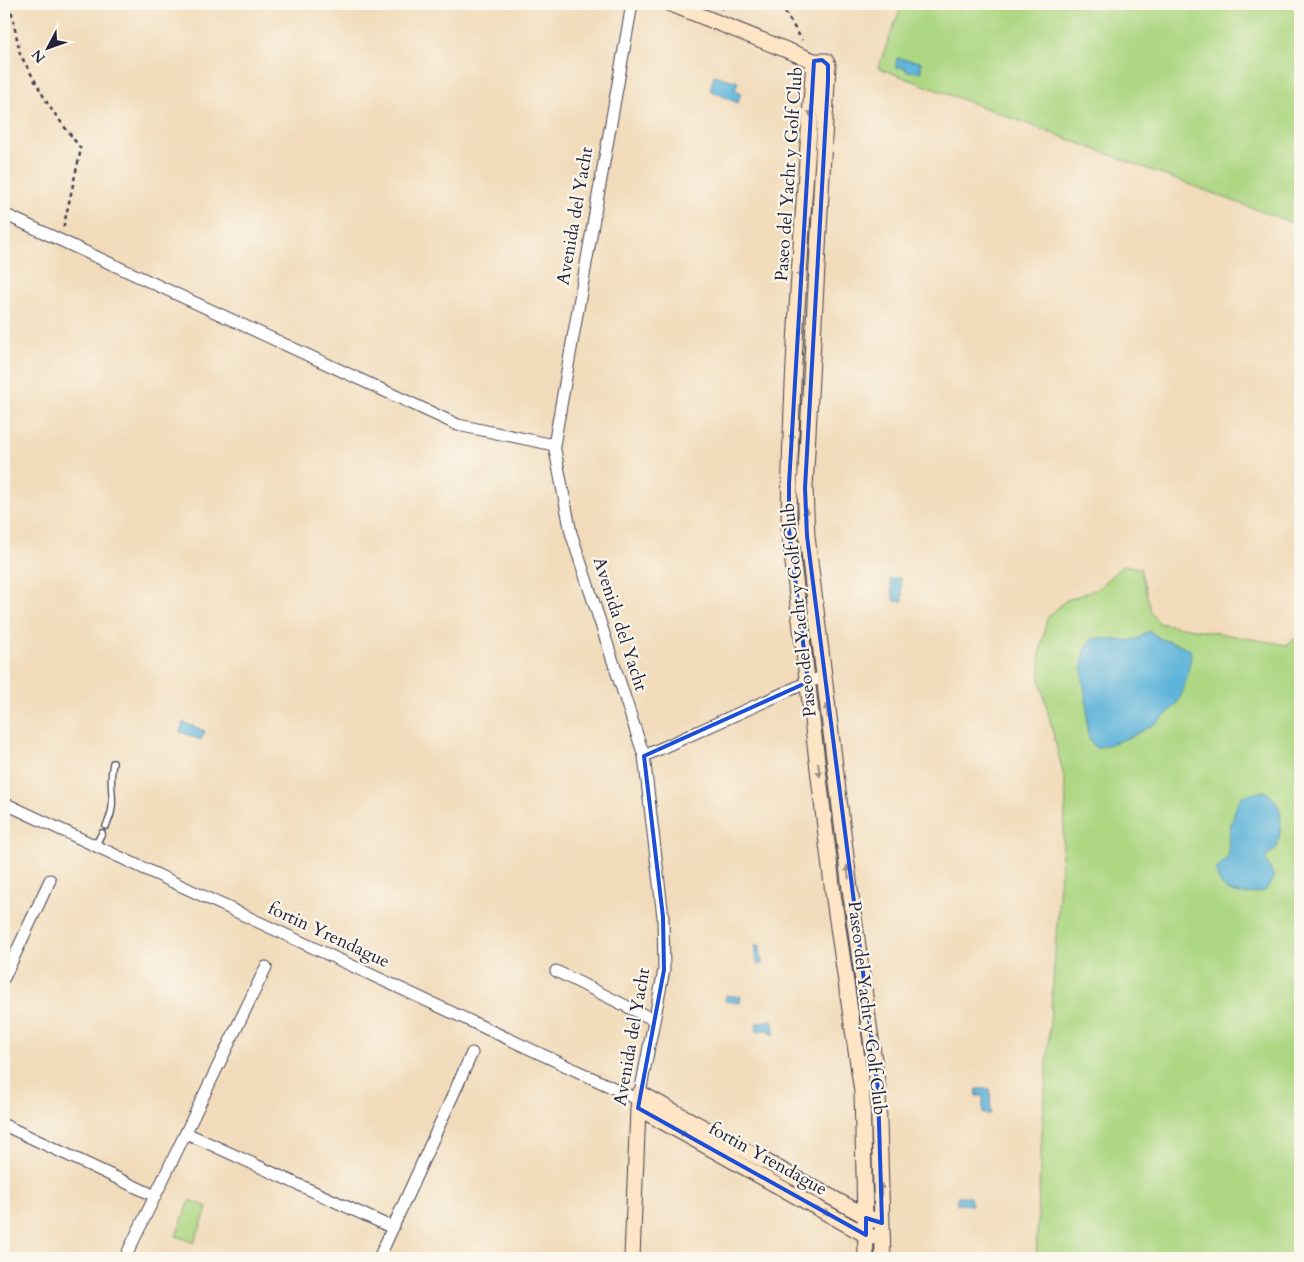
<svg xmlns="http://www.w3.org/2000/svg" width="1304" height="1262" viewBox="0 0 1304 1262" font-family="Cardo,serif">
<style>
.green{fill:#add783;stroke:#687c5f}
.water{fill:#5db4da;stroke:#406b8a}
.lines{fill:none;stroke-linecap:round;stroke-linejoin:round}
.lane-casing{stroke:#413e4e;stroke-width:8}
.street-casing{stroke:#413e4e;stroke-width:13}
.secondary-casing{stroke:#413e4e;stroke-width:17}
.path{stroke:#413e4e;stroke-width:2.5;stroke-dasharray:4 4;stroke-linecap:butt}
.lane{stroke:#fff;stroke-width:5.5}
.street{stroke:#fff;stroke-width:11}
.secondary{stroke:#fde5c5;stroke-width:15}
.oneway{fill:#9a8d87}
.marked{fill:none;stroke:#1d4ed8;stroke-width:4;stroke-linejoin:round}
.labels{text-anchor:middle;dominant-baseline:central;stroke-width:4.5;stroke-linejoin:round;paint-order:stroke}
.street-label{font-size:18px;fill:#22223b;stroke:#fbf7ec}
</style>
<rect width="100%" height="100%" fill="#fbf7ec"/>
<filter id="ink" filterUnits="userSpaceOnUse"><feTurbulence type="fractalNoise" baseFrequency=".02" numOctaves="2"/><feDisplacementMap in="SourceGraphic" scale="10" xChannelSelector="R" yChannelSelector="G"/><feConvolveMatrix kernelMatrix="1 2 1 2 8 2 1 2 1" color-interpolation-filters="sRGB"/></filter>
<filter id="wash" filterUnits="userSpaceOnUse"><feTurbulence type="fractalNoise" baseFrequency=".0096" numOctaves="4" result="noise"/><feDisplacementMap in="SourceGraphic" scale="20" xChannelSelector="R" yChannelSelector="G"/><feGaussianBlur stdDeviation="1.12" result="paint"/><feColorMatrix in="noise" values="0 0 0 0 0 0 0 0 0 0 0 0 0 0 0 0 0 1.4 0 .05"/><feComposite in="paint" operator="in"/></filter>
<g filter="url(#wash)">
<rect width="100%" height="100%" fill="#f1dbba"/>
<path class="green" d="M902 4H1300V226L878 68Z
M820 78 799 512 812 655 811 654 796 534 795 491Z
M1123 565 1140 568 1151 612 1159 623 1287 645 1300 636V1258H1036L1041 1147 1066 799 1064 777 1040 680V652L1047 618 1065 601 1097 589Z
M818 706 821 707 872 1107 873 1198 866 1084Z
M190 1200 208 1207 194 1243 176 1236Z"/>
<path class="water" d="M897 58 921 62V72L906 71V68L896 67Z
M714 75 738 82 735 91 741 94 737 103 710 90Z
M900 578 903 601H894L890 579Z
M1149 631 1161 639 1181 645 1190 650 1191 657C1188 670 1186 685 1180 698 1165 725 1125 741 1096 748 1083 735 1088 724 1087 708 1085 683 1075 662 1092 639 1106 636 1122 644 1136 639 1140 638 1145 633 1149 631Z
M183 722 205 731 201 740 180 732Z
M1264 791C1287 803 1281 827 1277 848L1265 858 1274 877 1266 890C1244 898 1220 896 1216 870L1229 855C1226 840 1233 809 1242 796Z
M760 945 762 964H757L755 946Z
M726 995 741 997 740 1003 725 1001Z
M772 1020 775 1034H770L769 1029 757 1032 756 1023Z
M977 1089H990L991 1114H983V1096H976Z
M957 1197H970L972 1205 957 1204Z"/>
</g>
<g filter="url(#ink)">
<g class="lines">
<defs>
<path id="lane" d="M106 826C119 801 107 790 113 763
M95 846 102 833"/>
<path id="street" d="M632 4 554 445 571 533 644 756 663 917 664 970 640 1093
M4 214 458 425 554 445
M644 756 808 682 823 677
M4 803 639 1100
M556 971 654 1020
M4 978 50 880
M4 1125 155 1196
M186 1133 393 1228
M125 1258 266 967
M379 1258 472 1053"/>
<path id="secondary" d="M671 4 814 61H826L828 65 805 488 807 536 850 889 878 1089 883 1258
M814 61C803 217 790 374 789 530L833 893 862 1092 866 1258
M638 1108 866 1235 873 1237
M632 1258 638 1108 640 1093 873 1220"/>
</defs>
<use href="#lane" class="lane-casing"/>
<use href="#street" class="street-casing"/>
<use href="#secondary" class="secondary-casing"/>
<path class="path" d="M10 4 20 54 49 106 81 149 63 229
M786 4 785 12 802 40
M721 9 728 4"/>
<use href="#lane" class="lane"/>
<use href="#street" class="street"/>
<use href="#secondary" class="secondary"/>
</g>
<defs><path id="oneway-solid" d="M-6-.8H1V-3.2L6.5 0L1 3.2V.8H-6Z" transform="scale(1.25)"/></defs>
<g class="oneway">
<use href="#oneway-solid" transform="translate(811 110) rotate(94)"/>
<use href="#oneway-solid" transform="translate(800 272) rotate(93)"/>
<use href="#oneway-solid" transform="translate(792 434) rotate(93)"/>
<use href="#oneway-solid" transform="translate(806 515) rotate(-92)"/>
<use href="#oneway-solid" transform="translate(827 711) rotate(-97)"/>
<use href="#oneway-solid" transform="translate(819 770) rotate(83)"/>
<use href="#oneway-solid" transform="translate(848 872) rotate(-97)"/>
<use href="#oneway-solid" transform="translate(681 1132) rotate(29)"/>
<use href="#oneway-solid" transform="translate(881 1190) rotate(-92)"/>
<use href="#oneway-solid" transform="translate(823 1211) rotate(29)"/>
</g>
</g>
<path class="marked" d="M822 60 828 65V81L805 488 807 536 878 1089 882 1223 866 1218V1235L638 1108 664 970 663 917 644 756 808 682 789 530V484L814 61Z"/>
<g class="labels">
<g class="street-label">
<text transform="translate(789 174) rotate(-86)">Paseo del Yacht y Golf Club</text>
<text transform="translate(575 216) rotate(-80)">Avenida del Yacht</text>
<text transform="translate(799 610) rotate(-96)">Paseo del Yacht y Golf Club</text>
<text transform="translate(620 624) rotate(72)">Avenida del Yacht</text>
<text transform="translate(329 935) rotate(25)">fortin Yrendague</text>
<text transform="translate(867 1008) rotate(83)">Paseo del Yacht y Golf Club</text>
<text transform="translate(632 1037) rotate(-80)">Avenida del Yacht</text>
<text transform="translate(768 1159) rotate(29)">fortin Yrendague</text>
</g>
</g>
<rect width="1304" height="1262" fill="none" stroke="#fbf7ec" stroke-width="20"/>
<g transform="translate(48 48) rotate(229)" stroke="#fbf7ec" stroke-width="4" paint-order="stroke">
<path d="M0-4L9 19L0 12L-9 19Z" fill="#22223b"/>
<text y="-8" font-size="14" font-weight="bold" text-anchor="middle" fill="#22223b">N</text>
</g>
</svg>
